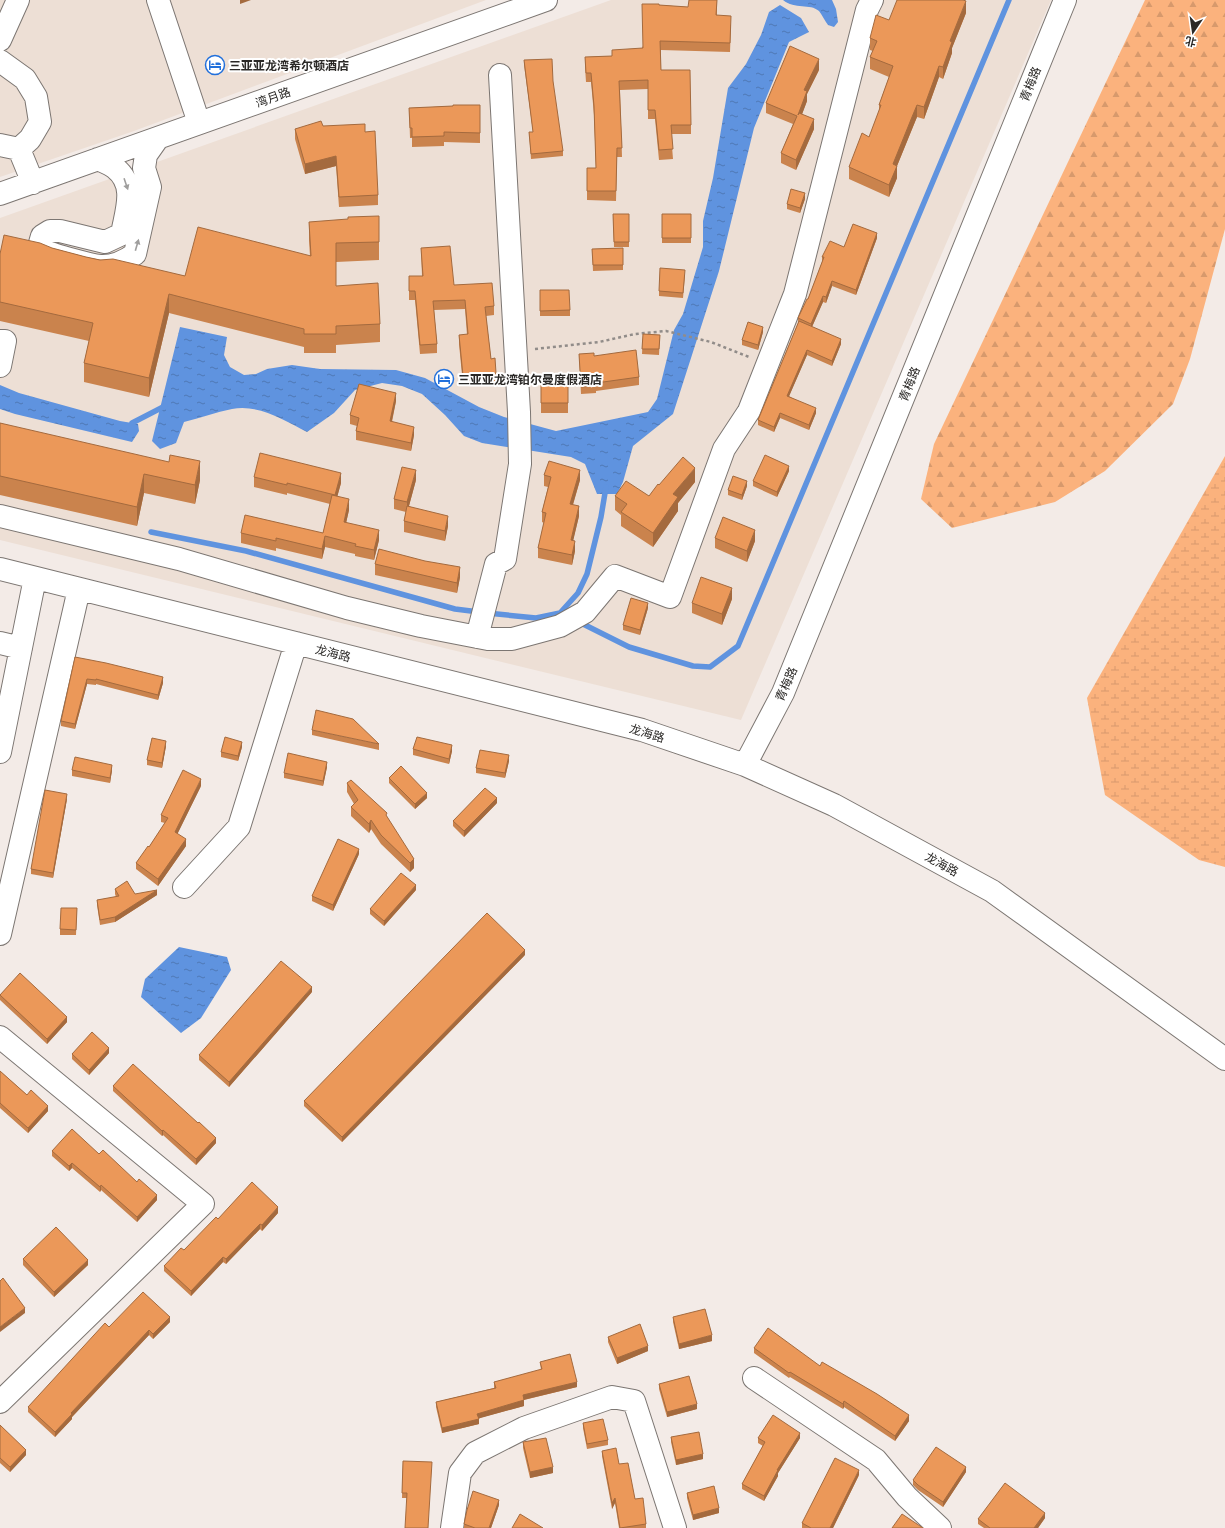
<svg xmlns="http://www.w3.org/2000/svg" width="1225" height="1528" viewBox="0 0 1225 1528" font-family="Merriweather,'Noto Sans SC',serif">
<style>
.built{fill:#eddfd5}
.forest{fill:url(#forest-firs)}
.wetland{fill:url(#wetland-marsh)}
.water{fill:url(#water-ripples)}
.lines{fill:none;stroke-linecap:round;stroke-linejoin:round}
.stream{stroke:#5f93df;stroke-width:5.5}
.minor-casing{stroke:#7c7672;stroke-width:24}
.path{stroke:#918c89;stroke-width:2.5;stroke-dasharray:3 3;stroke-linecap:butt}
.minor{stroke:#fff;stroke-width:22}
.wall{fill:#ca834d}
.shaded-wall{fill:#a46a3e}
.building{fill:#eb9859;stroke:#a46a3e}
.oneway{fill:#9f9e9d}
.labels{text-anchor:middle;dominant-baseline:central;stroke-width:4;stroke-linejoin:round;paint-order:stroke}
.poi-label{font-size:12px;font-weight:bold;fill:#2a2826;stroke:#fff;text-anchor:start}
.street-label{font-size:12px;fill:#2a2826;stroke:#fff}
</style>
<defs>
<pattern id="forest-firs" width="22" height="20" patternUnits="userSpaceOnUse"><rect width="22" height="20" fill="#fbb27d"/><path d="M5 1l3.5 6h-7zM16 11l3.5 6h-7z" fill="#d7996c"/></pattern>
<pattern id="wetland-marsh" width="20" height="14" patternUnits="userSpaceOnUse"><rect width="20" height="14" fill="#fbb27d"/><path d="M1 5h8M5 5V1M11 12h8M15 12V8" fill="none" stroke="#d7996c"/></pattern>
<pattern id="water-ripples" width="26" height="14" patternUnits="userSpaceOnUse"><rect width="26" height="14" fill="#5f93df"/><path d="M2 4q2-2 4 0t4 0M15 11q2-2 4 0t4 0" fill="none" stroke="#4f78b5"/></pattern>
</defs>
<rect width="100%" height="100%" fill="#f3ebe7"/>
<path class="built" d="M0 0H486L134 131 0 177Z
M611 0H1051L741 720 0 540V218Z"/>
<path class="forest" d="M1145 0H1225V229L1190 359 1173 404 1105 471 1055 502 952 528 921 499 934 444Z"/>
<path class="wetland" d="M1225 456V867L1199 860 1105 795 1087 698Z"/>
<path class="water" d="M783 0H832L836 9 838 22 834 27 828 25C825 21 822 15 819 11 810 3 795 10 783 0Z
M780 5 801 18 809 32 789 42 754 128 719 271 673 414 633 446 623 482 617 494H597L585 464 571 457 482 443 464 436 445 415 422 394 402 386 382 383 355 390 334 413 307 432C284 420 259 404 232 409 216 412 200 418 184 422L176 443 160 449 152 441 180 327 227 337 224 355 230 367 244 375 256 374 267 369 292 365 320 369 396 370 425 378 479 407 504 417 556 431 648 412 657 399 674 330 683 314 703 247V221L713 178 728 88 746 64 761 35 769 12Z
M0 385 19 393 120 421 138 424 139 431 132 442 15 414 0 409Z
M179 947 227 957 231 970 201 1018 181 1033 141 997 145 979Z"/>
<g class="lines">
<path class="stream" d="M132 423 165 406
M151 532 246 551 455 609 479 612
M487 613 536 618 560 613 566 616
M560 613 578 593 587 574 601 517 606 487
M579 622 629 647 693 666 710 667 738 646 1009 0"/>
<defs>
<path id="minor" d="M158 0 199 123
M0 40 18 0
M0 61 25 79 36 97 40 122 30 139 19 149 0 145
M19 149 33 183
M98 159C104 162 110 164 115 168 137 185 126 211 122 234L105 242 60 231H50L42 236 40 243C42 246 44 249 46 251 53 255 91 265 100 266 113 267 125 261 135 254L150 187 144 168 146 155 158 138
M0 194 546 0
M0 341H5L0 366
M0 516 179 559 347 608 421 626 488 639H512L560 626 585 612 615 576 670 597 724 449 749 411 795 294 867 10 872 0
M0 569 642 730 745 765 834 805 992 891 1225 1059
M477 637 496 564 505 559 520 464 519 412 500 75
M0 643 21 648
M0 752 35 578
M745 765 783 693 1065 0
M184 887 239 827 296 643
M0 934 79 589
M0 1037 203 1204 0 1402
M754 1378 876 1460 907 1497 940 1528
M452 1528 460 1473 475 1453 524 1428 612 1397 634 1401 675 1528"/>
</defs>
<use href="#minor" class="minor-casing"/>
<path class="path" d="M535 349 599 342 635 334 666 331 711 342 749 357"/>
<use href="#minor" class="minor"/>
</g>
<path class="wall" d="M717 0V15L731 25 730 52 661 50V70L691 125V134H671L673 159 659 160 655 119H648V89L620 90 622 157H617L616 201 587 200V168H596L594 115 591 82H586L585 67V57L612 56 642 48 659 5 688 7Z
M966 13 952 48V53L943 79 939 77 924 119 917 117 912 129 897 166V178L889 197 849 179V167L869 137 879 112V105L889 77 870 69V57L873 51 870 50V38L889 20Z
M524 60 563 151V156L531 159 529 132H533L524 65Z
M819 70 807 94V101L802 114 814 129 796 170 781 163V153L793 124 766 113V103Z
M480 105V143L444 142V146L412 147V138H410L409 108Z
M323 126 365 132 378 195V205L339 207 336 166 305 174 295 139V129Z
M805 199 800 213 787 209V204Z
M613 214H629V247H614Z
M662 214H691V243H662Z
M309 222 379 242V260L336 262V286L380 324V342L336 345V353H304V347L169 313 149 397 84 382V363L89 341 0 321V254L52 248 86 257 185 276 310 256 309 240Z
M877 238 856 295 832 286 826 303 823 302 812 327 841 344 832 366 807 355 789 396 816 413 809 430 780 418 774 432 758 425V420L798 323V318L808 299 822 262V257L844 247Z
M421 248 454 285 494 306V315L486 316 491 359 496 373V382L463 385 459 344V335H467L465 309 434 310 437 344V353L420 354 415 300H409V276H422Z
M623 248V270L593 271 592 249Z
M685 275 683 298 659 296V291Z
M540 290 570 310V316H540Z
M763 332 758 350 742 345V340Z
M643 334 660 335 659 355 642 354Z
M579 354 594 356 639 377V385L596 391V393L581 394Z
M568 375V413H541V376Z
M396 401 392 422 414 435 411 451 356 440V431L357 426 350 424V415Z
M0 423 200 480 195 504 144 493 137 526 0 495Z
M789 471 777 497 753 486V481Z
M544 475 580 480 573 505 579 516 573 540 575 551 572 565 538 558V548L544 523 542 522V512L548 487 544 486Z
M254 477 341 483 337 497 349 510 346 523 379 540 374 560 355 556V554L325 547 322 559 276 548V551L241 543V533H323L330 504 287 493V495L254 487Z
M416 480 409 506 448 526 445 541 404 532V521L406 512 394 509V499Z
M695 482 678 503V511L653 547 621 526V515L615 510V496H649L659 485Z
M747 486 742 500 728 495V490Z
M715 538 755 541 747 562 715 548Z
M375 564 460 577 457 593 375 575Z
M732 599 722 625 692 613V603Z
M648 608 640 635 623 630V625Z
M75 657 163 683 158 700 96 684V685L87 684 75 729 61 726V721Z
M312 730 379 744V750L312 735Z
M166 746 162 768 147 765V760Z
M242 747 238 761 221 757V752Z
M413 749 452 751 449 764 413 755Z
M509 761 505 778 476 773V768Z
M327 767 323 786 284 778V773Z
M72 770H112L110 783 72 776Z
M389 778 427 798 415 809 389 783Z
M347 783 387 817 414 868 410 872 381 844 371 829 369 833 351 816V807L354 804 347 792Z
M201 786 177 834 186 846 158 886 136 869V863L149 847 165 823 161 822V815Z
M67 799 53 878 31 874V869Z
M497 803 464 837 453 826V821Z
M359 854 333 911 312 901V896Z
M115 889 135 894 157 895 115 922 100 925 97 905V900L116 897 115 894Z
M416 890 384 926 370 914V909Z
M77 908 76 935H60V929Z
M525 955 342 1142 304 1106V1101Z
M312 992 229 1087 199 1060V1055Z
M0 994 67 1022 47 1044 0 1000Z
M109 1053 89 1075 72 1059V1054Z
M0 1071 27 1095 48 1111 28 1133 0 1108Z
M113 1086 216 1143 196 1165 163 1135 162 1136 113 1091Z
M52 1151 99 1154 137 1182 157 1200 137 1222 101 1190 100 1192 72 1168 69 1171 52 1156Z
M278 1213 262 1231 260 1229 226 1264 223 1262 191 1296 164 1271V1266L184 1250 218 1219Z
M23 1259 88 1265 54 1297 23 1265Z
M673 1317 712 1341 679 1349 673 1322Z
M170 1322 153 1339 149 1335 72 1417V1419L55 1437 28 1412V1407L109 1327Z
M608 1337 648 1351 617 1364 608 1342Z
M754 1348 820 1366 909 1421 895 1441 844 1407 843 1409 790 1377 789 1378 754 1353Z
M540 1362 577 1387 524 1400V1406L479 1418V1424L442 1433 436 1407V1402L494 1388V1382L541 1370Z
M659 1384 697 1409 667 1417 659 1389Z
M583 1423 608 1440V1445L587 1449 583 1428Z
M0 1425 26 1455 10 1472 0 1463Z
M671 1437 703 1459 676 1465 671 1442Z
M758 1438H800L778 1473V1476L764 1501 742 1489V1484L763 1446 758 1443Z
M523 1442 553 1473 530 1478 523 1448Z
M602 1451 619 1464 646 1524V1528H619L615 1503 612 1509 602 1456Z
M403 1461 428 1528 407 1498H402Z
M966 1472 943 1507 918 1490 913 1485V1480Z
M859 1475 833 1528H802V1523Z
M687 1493 719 1513 693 1520 687 1498Z
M499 1505 491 1528H464V1524Z
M1045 1518 1038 1528H984L978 1524V1519Z"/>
<path class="shaded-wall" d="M240 0H251L240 4Z
M966 1V13L952 48V53L943 79V67L950 41Z
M819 59V70L807 94V101L798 125V115L804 90Z
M939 66V77L924 119V107Z
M917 105V117L897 166V178L889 197V185L893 164Z
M814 119V129L796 170V160Z
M336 156V166L305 174V164Z
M805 193V199L800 213V208Z
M877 233V238L856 295V290Z
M832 281V286L826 303V297Z
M169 294V313L149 397V378Z
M823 296V302L811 329V324Z
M763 327V332L758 350V345Z
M841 339V344L832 366V361Z
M807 350V355L787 401V396Z
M396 393V401L390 429V421Z
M816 408V413L809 430V425Z
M780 413V418L774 432V427Z
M414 427V435L411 451V443Z
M200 461V480L195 504V485Z
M789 466V471L777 497V492Z
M695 468V482L678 503V511L653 547V533L673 494Z
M416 470V480L407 513V502Z
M580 470V480L570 514V504Z
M341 473V483L335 505V495Z
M144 474V493L137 526V507Z
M747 481V486L742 500V495Z
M349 499V510L344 532V522Z
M579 506V516L571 550V540Z
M448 516V526L445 541V531Z
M379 530V540L374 560V550Z
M755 530V541L747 562V551Z
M325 536V547L322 559V549Z
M575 541V551L572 565V555Z
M460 567V577L457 593V583Z
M732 588V599L722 625V614Z
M648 603V608L640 635V630Z
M163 677V683L158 700V695Z
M87 679V684L75 729V724Z
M166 741V746L162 768V763Z
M242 742V747L238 761V756Z
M452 745V751L449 764V759Z
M509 755V761L505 778V773Z
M327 762V767L323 786V781Z
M112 765V770L110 783V778Z
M201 779V786L175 839V832Z
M427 793V798L415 809V804Z
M67 794V799L53 878V873Z
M497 798V803L464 837V831Z
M371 820V829L369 833V824Z
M186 839V846L158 886V879Z
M359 849V854L333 911V905Z
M414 859V868L410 872V863Z
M416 885V890L384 926V921Z
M157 890V895L115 922V917Z
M525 950V955L342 1142V1137Z
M312 987V992L229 1087V1082Z
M67 1017V1022L47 1044V1039Z
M109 1048V1053L89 1075V1070Z
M48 1106V1111L28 1133V1128Z
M163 1130V1135L162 1136V1131Z
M216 1138V1143L196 1165V1159Z
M72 1163V1168L69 1171V1166Z
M101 1185V1190L100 1192V1187Z
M157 1195V1200L137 1222V1217Z
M278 1207V1213L262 1231V1225Z
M260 1224V1229L226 1264V1259Z
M223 1257V1262L191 1296V1291Z
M88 1260V1265L54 1297V1292Z
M25 1308V1313L0 1332V1327Z
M170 1317V1322L153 1339V1334Z
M149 1330V1335L72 1417V1419L55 1437V1432L71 1413Z
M712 1335V1341L679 1349V1344Z
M648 1346V1351L617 1364V1358Z
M577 1382V1387L523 1400V1395Z
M524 1400V1406L477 1419V1414Z
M844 1401V1407L843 1409V1404Z
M697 1404V1409L667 1417V1412Z
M909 1415V1421L895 1441V1436Z
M479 1419V1424L442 1433V1428Z
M800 1433V1438L778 1473V1476L764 1501V1496L777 1470Z
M26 1450V1455L10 1472V1467Z
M703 1454V1459L676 1465V1460Z
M553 1467V1473L530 1478V1472Z
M966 1467V1472L943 1507V1502Z
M859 1470V1475L833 1528H830Z
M615 1498V1503L612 1509V1503Z
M499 1500V1505L491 1528H489Z
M719 1508V1513L693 1520V1515Z
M1045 1513V1518L1038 1528H1034Z"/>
<path class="building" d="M689 0H717L716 15 731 16 730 43 660 41 661 70H690L691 125H671L673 149 659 150 655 110H648V80L619 81 622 148H617L616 191H587V168H596L594 106 591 73H586L585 57 612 56V50L643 48 642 4H659V5L688 7Z
M897 0H963L966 1 950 41 952 42 943 67 939 66 924 107 917 105 912 117 893 164 897 166 889 185 849 167 862 133 869 137 881 105H879L893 66 870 57 877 41 870 38 876 15 889 20Z
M790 46 819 59 804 90 807 91 798 115 799 113 814 119 796 160 781 153 797 116 766 103Z
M552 59 553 81 563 151 531 154 529 132H533L524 60Z
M453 105H480V133L444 132V136L412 137V128H410L409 108 453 106Z
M321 121 323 126 365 124V132L375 131 378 195 339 197 336 156 305 164 295 129Z
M791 189 805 193 800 208 787 204Z
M613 214H629V242H614Z
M662 214H691V238H662Z
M379 216V242L336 243V286L378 283 380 324 336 326V334H304V329L169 294 149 378 84 363 93 323 0 302V254L4 235 40 243 52 248 86 257 100 260 113 259 185 276 198 227 311 256 309 222 348 219V217Z
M853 224 877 233 856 290 832 281 826 297 823 296 811 324 798 318 807 299H808L824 257H822L830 241 844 247Z
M450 246 454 285 492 283 494 306 485 307 491 359 495 358 496 373 463 376 459 335 468 334 465 300 433 301 437 344 420 345 415 291H409V276H423L421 248Z
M623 248V265H593L592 249Z
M660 268 685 270 683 293 659 291Z
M540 290H569L570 310 540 311Z
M799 321 841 339 832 361 807 350 787 396 816 408 809 425 780 413 774 427 758 420Z
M748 322 763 327 758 345 742 340Z
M643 334 660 335 659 349H642Z
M636 350 639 377 596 383V386L581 387 579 354 594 353V356Z
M568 375V403H541V376Z
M359 384 396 393 390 421 414 427 411 443 356 431 359 418 350 415Z
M0 423 169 462 170 455 200 461 195 485 144 474 137 507 0 476Z
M260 453 341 473 335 495 287 483V485L254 477Z
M765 455 789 466 777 492 753 481Z
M683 457 695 468 673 494 678 497 653 533 621 512 627 504 615 496 626 481 649 496 658 484 659 485Z
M549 461 580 470 570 504 579 506 571 540 575 541 572 555 538 548 546 513 542 512 551 477 544 475Z
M402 467 416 470 407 502 394 499Z
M733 476 747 481 742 495 728 490Z
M332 495 349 499 344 522 379 530 374 550 355 546 356 544 325 536 322 549 276 538V541L241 533 245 515 323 533Z
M407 506 448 516 445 531 404 521Z
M723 517 755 530 747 551 715 538Z
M379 549 425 561 460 567 457 583 375 564Z
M701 577 732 588 722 614 692 603Z
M631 598 648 603 640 630 623 625Z
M75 657 106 663 163 677 158 695 96 679V680L87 679 75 724 61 721Z
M316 710 353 719 379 744 312 730Z
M225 737 242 742 238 756 221 752Z
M417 737 452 745 449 759 413 749Z
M152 738 166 741 162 763 147 760Z
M480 750 509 755 505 773 476 768Z
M288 753 327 762 323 781 284 773Z
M75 757 112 765 110 778 72 770Z
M401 766 427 793 415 804 389 778Z
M183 770 201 779 175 832 186 839 158 879 136 863 148 846 149 847 168 818 161 815Z
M351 780 387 813 386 815 414 859 410 863 381 835 371 820 369 824 351 807 358 800 347 783Z
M485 788 497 798 464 831 453 821Z
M45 790 67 794 53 873 31 869Z
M338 839 359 849 333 905 312 896Z
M401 873 416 885 384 921 370 909Z
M127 881 135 894 157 890 115 917 100 920 97 900 119 896 115 889Z
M61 908H77L76 930 60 929Z
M487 913 525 950 342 1137 304 1101Z
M281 961 312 987 229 1082 199 1055Z
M20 973 67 1017 47 1039 0 995Z
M92 1032 109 1048 89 1070 72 1054Z
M133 1064 198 1123 199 1122 216 1138 196 1159 163 1130 162 1131 113 1086Z
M0 1071 27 1095 31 1090 48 1106 28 1128 0 1103Z
M72 1129 99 1154 103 1150 137 1182 139 1179 157 1195 137 1217 101 1185 100 1187 72 1163 69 1166 52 1151Z
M252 1182 278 1207 262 1225 260 1224 226 1259 223 1257 191 1291 164 1266 181 1248 184 1250 216 1217 218 1219Z
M56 1227 88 1260 54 1292 23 1259Z
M3 1278 25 1308 0 1327V1281Z
M143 1292 170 1317 153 1334 149 1330 71 1413 72 1414 55 1432 28 1407 105 1323 109 1327Z
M705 1309 712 1335 679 1344 673 1317Z
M640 1324 648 1346 617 1358 608 1337Z
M768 1328 820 1366 822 1362 877 1394 909 1415 895 1436 844 1401 843 1404 790 1372 789 1373 754 1348Z
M570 1354 577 1382 523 1395 524 1400 477 1414 479 1419 442 1428 436 1402 496 1388 494 1382 542 1369 540 1362Z
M689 1376 697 1404 667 1412 659 1384Z
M773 1415 800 1433 777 1470H778L764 1496 742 1484 765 1442 758 1438Z
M603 1419 608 1440 587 1444 583 1423Z
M0 1425 26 1450 10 1467 0 1458Z
M699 1432 703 1454 676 1460 671 1437Z
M546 1438 553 1467 530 1472 523 1442Z
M936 1447 966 1467 943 1502 918 1485 913 1480Z
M616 1448 619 1464 628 1463 635 1499 643 1498 646 1524 620 1528 615 1498 612 1503 602 1451Z
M835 1458 859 1470 830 1528H811L802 1523Z
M403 1461 432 1462 428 1528H405L407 1493H402Z
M1005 1483 1045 1513 1034 1528H990L978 1519Z
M714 1486 719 1508 693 1515 687 1493Z
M473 1491 499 1500 489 1528H475L464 1524 467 1510Z
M520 1514 543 1528H512Z
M902 1514 923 1528H892Z"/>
<defs><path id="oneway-solid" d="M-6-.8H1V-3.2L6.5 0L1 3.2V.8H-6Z"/></defs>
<g class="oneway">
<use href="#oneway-solid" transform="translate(126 184) rotate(71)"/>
<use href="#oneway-solid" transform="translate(137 245) rotate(-74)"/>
</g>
<defs>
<symbol id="hotel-ring" viewBox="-11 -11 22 22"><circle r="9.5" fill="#fff" stroke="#2270db" stroke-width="1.5"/><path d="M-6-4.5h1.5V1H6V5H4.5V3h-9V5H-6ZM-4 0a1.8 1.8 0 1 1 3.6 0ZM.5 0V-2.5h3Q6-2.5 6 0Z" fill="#2270db"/></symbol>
</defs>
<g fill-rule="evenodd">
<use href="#hotel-ring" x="204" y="54" width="22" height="22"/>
<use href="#hotel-ring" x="433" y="368" width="22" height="22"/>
</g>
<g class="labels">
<g class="poi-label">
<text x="229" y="65">三亚亚龙湾希尔顿酒店</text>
<text x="458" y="379">三亚亚龙湾铂尔曼度假酒店</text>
</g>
<g class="street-label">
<text transform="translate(1030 84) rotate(-68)">青梅路</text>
<text transform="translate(273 97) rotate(-20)">湾月路</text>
<text transform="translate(909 384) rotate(-68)">青梅路</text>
<text transform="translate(333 653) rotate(14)">龙海路</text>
<text transform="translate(786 684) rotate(-66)">青梅路</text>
<text transform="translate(647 733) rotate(17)">龙海路</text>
<text transform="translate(942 864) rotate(29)">龙海路</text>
</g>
</g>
<g transform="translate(1193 32) rotate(193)" stroke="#ffffff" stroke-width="3" paint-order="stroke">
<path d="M0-3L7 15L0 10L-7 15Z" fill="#2a2826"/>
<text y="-6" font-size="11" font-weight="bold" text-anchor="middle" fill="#2a2826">北</text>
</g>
</svg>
